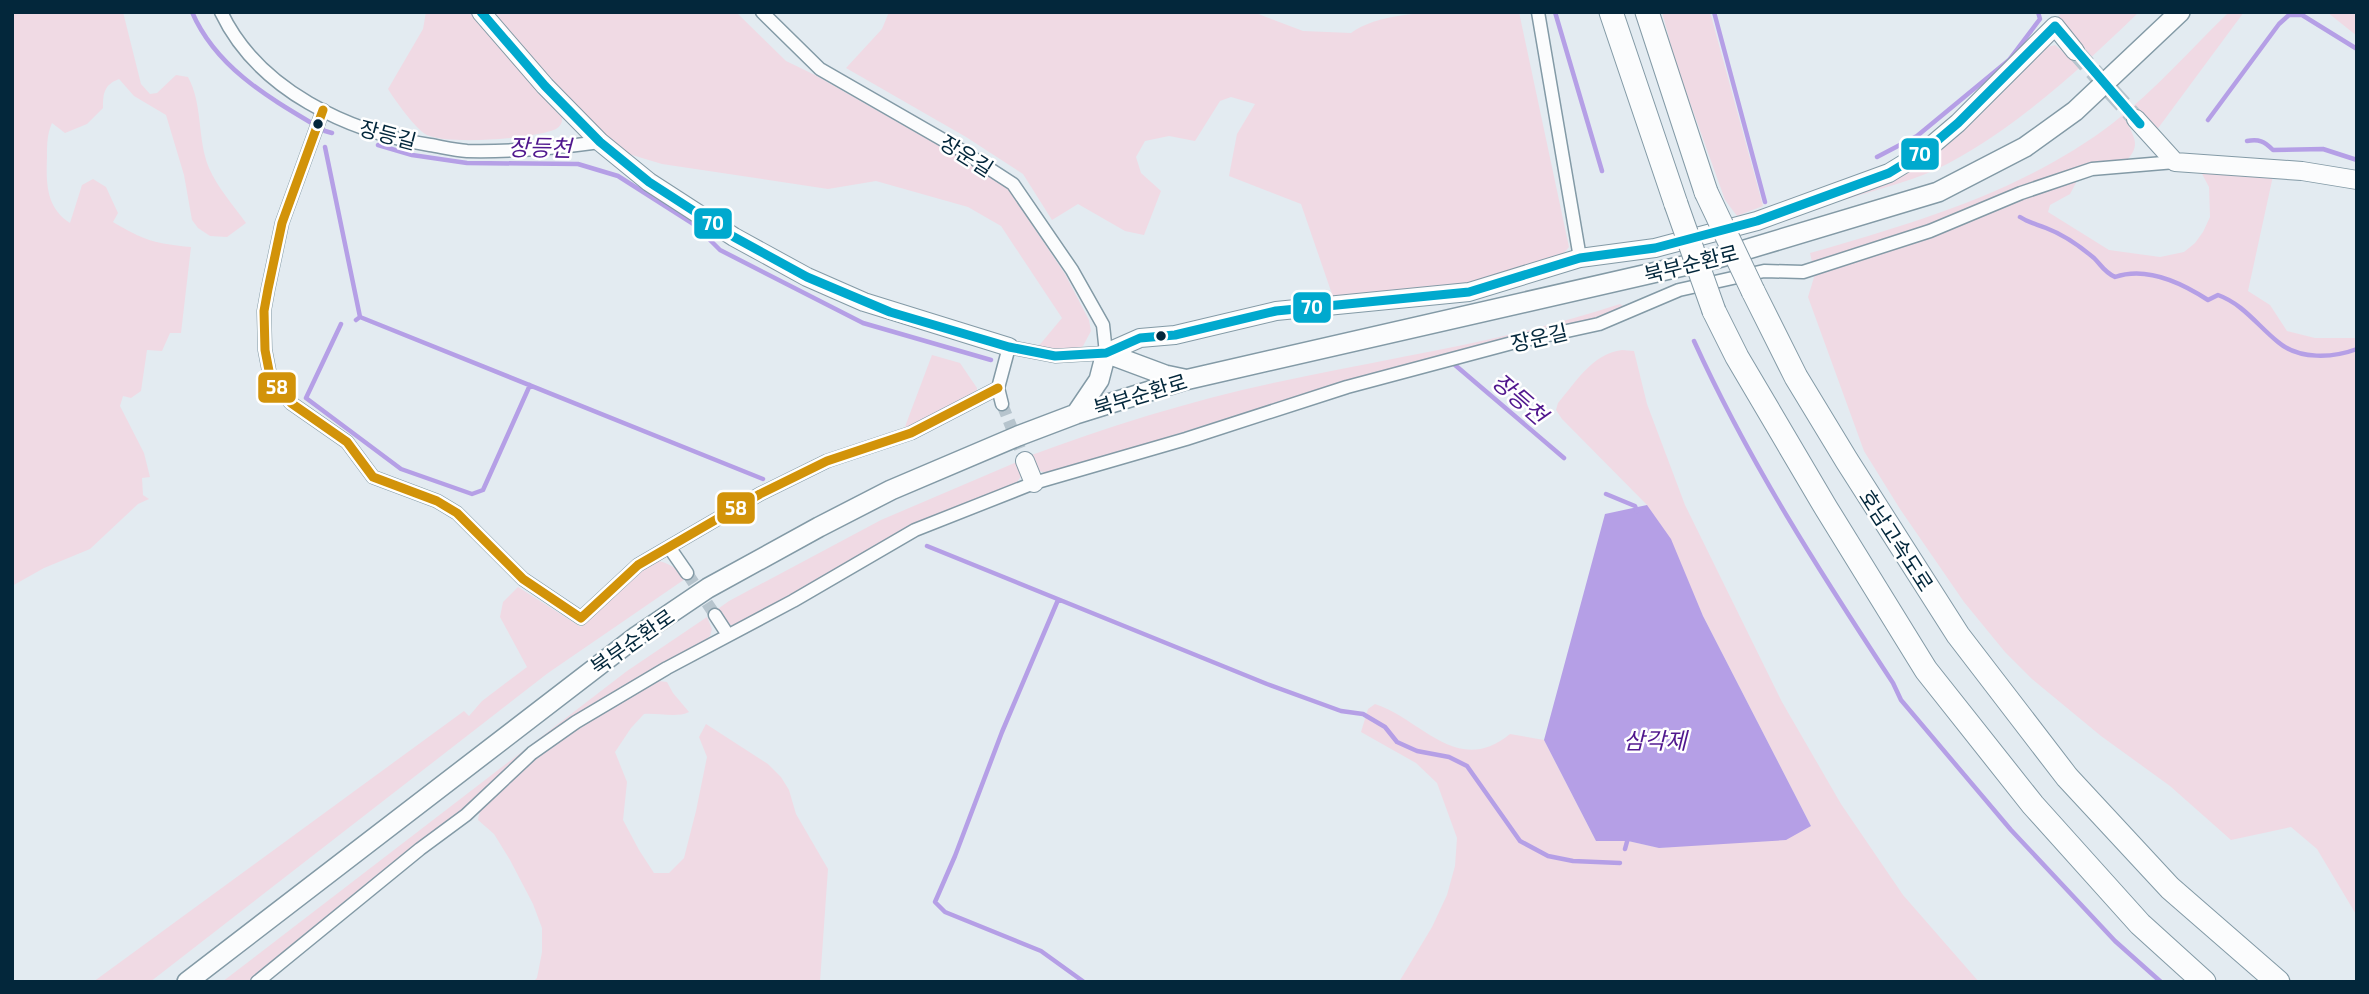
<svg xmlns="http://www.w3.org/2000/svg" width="2369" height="994" viewBox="0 0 2369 994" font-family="'Exo 2','Noto Sans KR',sans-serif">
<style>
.green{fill:#f0dae4}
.water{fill:#b59fe6}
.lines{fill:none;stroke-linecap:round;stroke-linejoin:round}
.stream{stroke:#b59fe6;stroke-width:4.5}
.street-tunnel{stroke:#b6c4cd;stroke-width:12;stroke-dasharray:12 6;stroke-linecap:butt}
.secondary-tunnel{stroke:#b6c4cd;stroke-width:18;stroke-dasharray:18 9;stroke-linecap:butt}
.street-casing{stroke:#839aa6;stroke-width:15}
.secondary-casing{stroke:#839aa6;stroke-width:20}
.primary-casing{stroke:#839aa6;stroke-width:22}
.highway-casing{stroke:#839aa6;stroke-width:25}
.street{stroke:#fbfcfd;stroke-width:12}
.secondary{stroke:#fbfcfd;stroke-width:18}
.primary{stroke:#fbfcfd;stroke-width:19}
.highway{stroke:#fbfcfd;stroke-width:23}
.highway-bridge-casing{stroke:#839aa6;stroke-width:25;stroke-linecap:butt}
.highway-bridge{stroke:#fbfcfd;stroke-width:23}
.bus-1-casing{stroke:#fff;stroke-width:14}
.bus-2-casing{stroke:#fff;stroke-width:14}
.bus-1{stroke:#00a9ce;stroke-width:9}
.bus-2{stroke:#d29309;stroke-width:9}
.bus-dot{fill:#03273b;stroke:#fff;stroke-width:2.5}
.labels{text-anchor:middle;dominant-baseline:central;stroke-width:5;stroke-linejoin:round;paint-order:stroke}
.street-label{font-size:21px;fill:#03273b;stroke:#fff}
.water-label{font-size:23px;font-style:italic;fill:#50178e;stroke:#fff}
.line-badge{stroke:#fff;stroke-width:2.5}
.badge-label{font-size:19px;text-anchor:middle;font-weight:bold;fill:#fff}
</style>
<rect width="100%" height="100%" fill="#e3ebf1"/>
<path class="green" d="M12 12H123L141 84 150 94 157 93 176 75 188 77C203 104 197 139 209 168 217 187 234 206 246 223L227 237 210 236 198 228 192 220 184 175 166 115 134 96 119 79C104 85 103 93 103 108L87 124 65 133 52 123C47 134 47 145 47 157 46 183 46 208 70 223L82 185 93 179 106 187 118 213 113 222C143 240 156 244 191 247L181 333H170L162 351 147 350 141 391 131 398 123 396 120 406 144 453 150 477 142 478 143 495 149 499 138 504 90 549 44 568 12 586Z
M426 12H470L562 116C563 122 561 126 556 129 534 139 448 145 427 135 416 130 395 100 388 89L423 29Z
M515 12H736L786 61 815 75 955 155 1008 189 1065 274 1089 320 1091 331 1083 346 1074 351 1056 353 1037 348 1062 318 1001 226 968 207 876 181 828 189 662 164 622 152 603 139 491 15Z
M889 12H1253L1303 31 1351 33C1386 6 1475 12 1519 12L1569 247 1559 259 1466 283 1333 297 1301 204 1229 176 1237 134 1255 104 1231 97 1220 101 1195 141 1169 136 1145 141 1136 157 1141 173 1161 191 1144 235 1125 231 1078 204 1052 220 1023 174 966 137 846 68 882 29Z
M1662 12H1710L1763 206 1737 216 1725 200 1675 61Z
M2062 12H2139C2081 68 2021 124 1949 163 1918 180 1881 188 1847 199L1846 195 1929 153 2045 48 2055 45 2070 58 2082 46 2056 19Z
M2229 12H2244L2156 131 2140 115 2127 123C2135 138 2140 146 2127 160L2094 163 1929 226 1812 262 1810 253C1917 222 2024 191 2113 123 2155 90 2191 49 2229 12Z
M2327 12H2352L2357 16V36Z
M2201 172 2273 176 2248 291 2270 305 2287 331 2315 338H2357V916L2317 849 2291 827 2231 840 2170 786 2101 736 2032 679 2005 652 1964 602 1900 509 1864 451 1808 297 1815 274 1929 235 2078 179 2070 194 2050 205 2048 212 2109 250 2160 257 2184 252 2195 243 2203 232 2210 217 2209 187Z
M1620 304 1623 306 1619 311 1599 318 1307 393 1050 474 1036 470 1029 456C1110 426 1193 400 1278 382 1392 357 1509 341 1620 304Z
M1622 350 1634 351 1647 404 1685 505 1782 702 1841 804 1903 895 1979 982H1399L1432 927 1447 895 1455 866 1457 838 1437 783 1416 763 1361 732 1368 709 1375 704C1423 720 1457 777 1510 734L1544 740 1596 841H1628L1660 848 1811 826 1703 616 1670 539 1647 505 1562 419 1556 410 1558 403C1576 382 1592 354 1622 350Z
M932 355 960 363 977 388 976 395 903 432Z
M1019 461 1022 475 1015 485 738 625C726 626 720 622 715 611L729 601 881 520Z
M655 560C668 563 677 567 685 579L548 673 150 982H93L464 711 469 716 482 701 527 667 500 617 503 602 518 587 581 627 644 567Z
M707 617 712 629 710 636 701 644 652 671 416 845 249 982H222L627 671Z
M659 681 667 682 673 693 689 712C677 718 659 713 644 714L631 728 615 752 627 782 623 820 639 850 654 873H669L684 858 696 811 707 757 699 737 706 724 768 764 781 777 789 790 796 814 828 869 820 982H533L537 978 542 952V928L533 904 510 860 494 834 478 820C481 801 497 792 511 780 559 738 604 712 659 681Z"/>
<path class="water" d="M1647 505 1671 539 1703 616 1811 826 1786 840 1659 848 1628 841H1596L1544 740 1605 514Z"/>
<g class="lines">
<path class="stream" d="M192 12C217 70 273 100 325 131L332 133
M1555 12 1602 171
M1714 12 1765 202
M2208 120 2279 24 2289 15H2302L2357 49
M2247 141C2259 139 2264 141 2273 150L2323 149 2357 160
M378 145 412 155 467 163 578 164 618 176 695 225 720 250 863 323 991 360
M325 147 359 312 360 317 356 320
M1877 157 1917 136 2009 60 2040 19 2038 12
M2020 217C2029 223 2036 224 2046 228 2062 234 2081 247 2094 258 2102 266 2104 272 2115 277 2146 266 2182 283 2208 300L2218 295C2243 304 2258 326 2278 342 2299 360 2333 358 2357 349
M360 317 763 479
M341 324 306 398 401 469 472 494 483 490 530 385
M1694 341C1749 462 1820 572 1893 683L1901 700 2011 830 2115 941 2161 982
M1455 365 1564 458
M1606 494 1635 506 1637 511
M927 546 1267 684 1341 711 1363 714 1385 727 1397 742 1417 751 1449 757 1467 766 1520 841 1548 856 1573 861 1620 863
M1058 600 1002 732 955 856 935 902 945 912 1041 951 1084 982
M1625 849 1628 838"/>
<path class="street-tunnel" d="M1002 404 1025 461
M687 573 715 615"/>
<path class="secondary-tunnel" d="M2075 51 2136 119"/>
<defs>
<path id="street" d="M221 12C258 90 348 132 430 145 442 147 455 150 467 151 511 152 557 148 600 142
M762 12 820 69 959 149 1013 184 1072 270 1103 325 1106 353 1055 356 1009 347 998 388 1002 404
M1538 12 1580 258
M323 110 282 223 268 289 264 311 265 350 271 381 291 403 347 442 373 477 437 501 457 513 523 579 581 618 638 565 760 494 827 461 911 433 998 388
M669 547 687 573
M715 615 728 635
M257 982 420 849 466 815 532 753 576 722 667 668 793 601 915 530 1034 483 1186 439 1347 387 1512 343 1599 324 1679 290 1764 271 1803 272 1930 231 2021 193 2092 169 2175 162"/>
<path id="secondary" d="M481 12 545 86 600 142 649 182 734 237 807 277 864 302 1009 347
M2136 119 2175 162 2302 171 2357 180
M1106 353 1140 338 1175 335 1276 311 1469 292 1580 258 1655 248 1757 221 1889 173 1925 151 1958 123 2055 26 2075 51
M1025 461 1034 483"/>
<path id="primary" d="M1076 414 1099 380 1106 353 1165 375 1184 379
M187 982 637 636 708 588 819 527 891 490 1018 436 1076 414 1185 380 1718 258 1938 192 2025 147 2075 111 2180 12"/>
<path id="highway" d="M1611 12 1676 204
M1647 12 1706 192
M1753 291 1796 377 1847 461 1958 635 2067 777 2170 888 2278 982
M1714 311 1737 357 1826 508 1926 670 2033 805 2140 924 2204 982"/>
</defs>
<use href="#street" class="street-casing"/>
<use href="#secondary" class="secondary-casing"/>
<use href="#primary" class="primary-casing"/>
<use href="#highway" class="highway-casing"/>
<use href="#street" class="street"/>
<use href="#secondary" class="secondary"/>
<use href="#primary" class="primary"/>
<use href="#highway" class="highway"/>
<defs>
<path id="highway-bridge" d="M1706 192 1753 291
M1676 204 1714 311"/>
</defs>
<use href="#highway-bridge" class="highway-bridge-casing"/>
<use href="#highway-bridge" class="highway-bridge"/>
<defs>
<path id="bus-1" d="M481 12 545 86 600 142 649 182 734 237 807 277 890 312 1009 347 1055 356 1106 353 1140 338 1175 335 1276 311 1469 292 1580 258 1655 248 1757 221 1889 173 1925 151 1958 123 2055 26 2140 124"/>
<path id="bus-2" d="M323 110 282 223 268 289 264 311 265 350 271 381 291 403 347 442 373 477 437 501 457 513 523 579 581 618 638 565 760 494 827 461 911 433 998 388"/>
</defs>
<use href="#bus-1" class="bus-1-casing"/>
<use href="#bus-2" class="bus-2-casing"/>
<use href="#bus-1" class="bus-1"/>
<use href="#bus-2" class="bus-2"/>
</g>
<g class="bus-dot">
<circle cx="318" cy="124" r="6"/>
<circle cx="1161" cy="336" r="6"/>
</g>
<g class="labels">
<g class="street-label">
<text transform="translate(388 134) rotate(15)">장등길</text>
<text transform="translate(967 155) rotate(32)">장운길</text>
<text transform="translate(1691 263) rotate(-14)">북부순환로</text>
<text transform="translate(1539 337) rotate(-13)">장운길</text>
<text transform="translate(1140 394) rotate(-17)">북부순환로</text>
<text transform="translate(1897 540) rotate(57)">호남고속도로</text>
<text transform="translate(632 641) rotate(-35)">북부순환로</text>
</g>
<g class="water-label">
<text transform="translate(540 147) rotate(1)">장등천</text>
<text transform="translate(1520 398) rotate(41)">장등천</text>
<text x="1655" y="740">삼각제</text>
</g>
</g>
<g class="line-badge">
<rect x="1900" y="137" width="40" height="34" rx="7" fill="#00a9ce"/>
<rect x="693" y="207" width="40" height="33" rx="7" fill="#00a9ce"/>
<rect x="1292" y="291" width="40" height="33" rx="7" fill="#00a9ce"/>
<rect x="257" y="371" width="40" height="33" rx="7" fill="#d29309"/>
<rect x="716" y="491" width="40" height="34" rx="7" fill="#d29309"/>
</g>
<g class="badge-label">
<text x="1920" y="161">70</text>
<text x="713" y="230">70</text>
<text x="1312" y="314">70</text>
<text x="277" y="394">58</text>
<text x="736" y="515">58</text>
</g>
<rect width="2369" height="994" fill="none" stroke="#03273b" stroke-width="28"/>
</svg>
